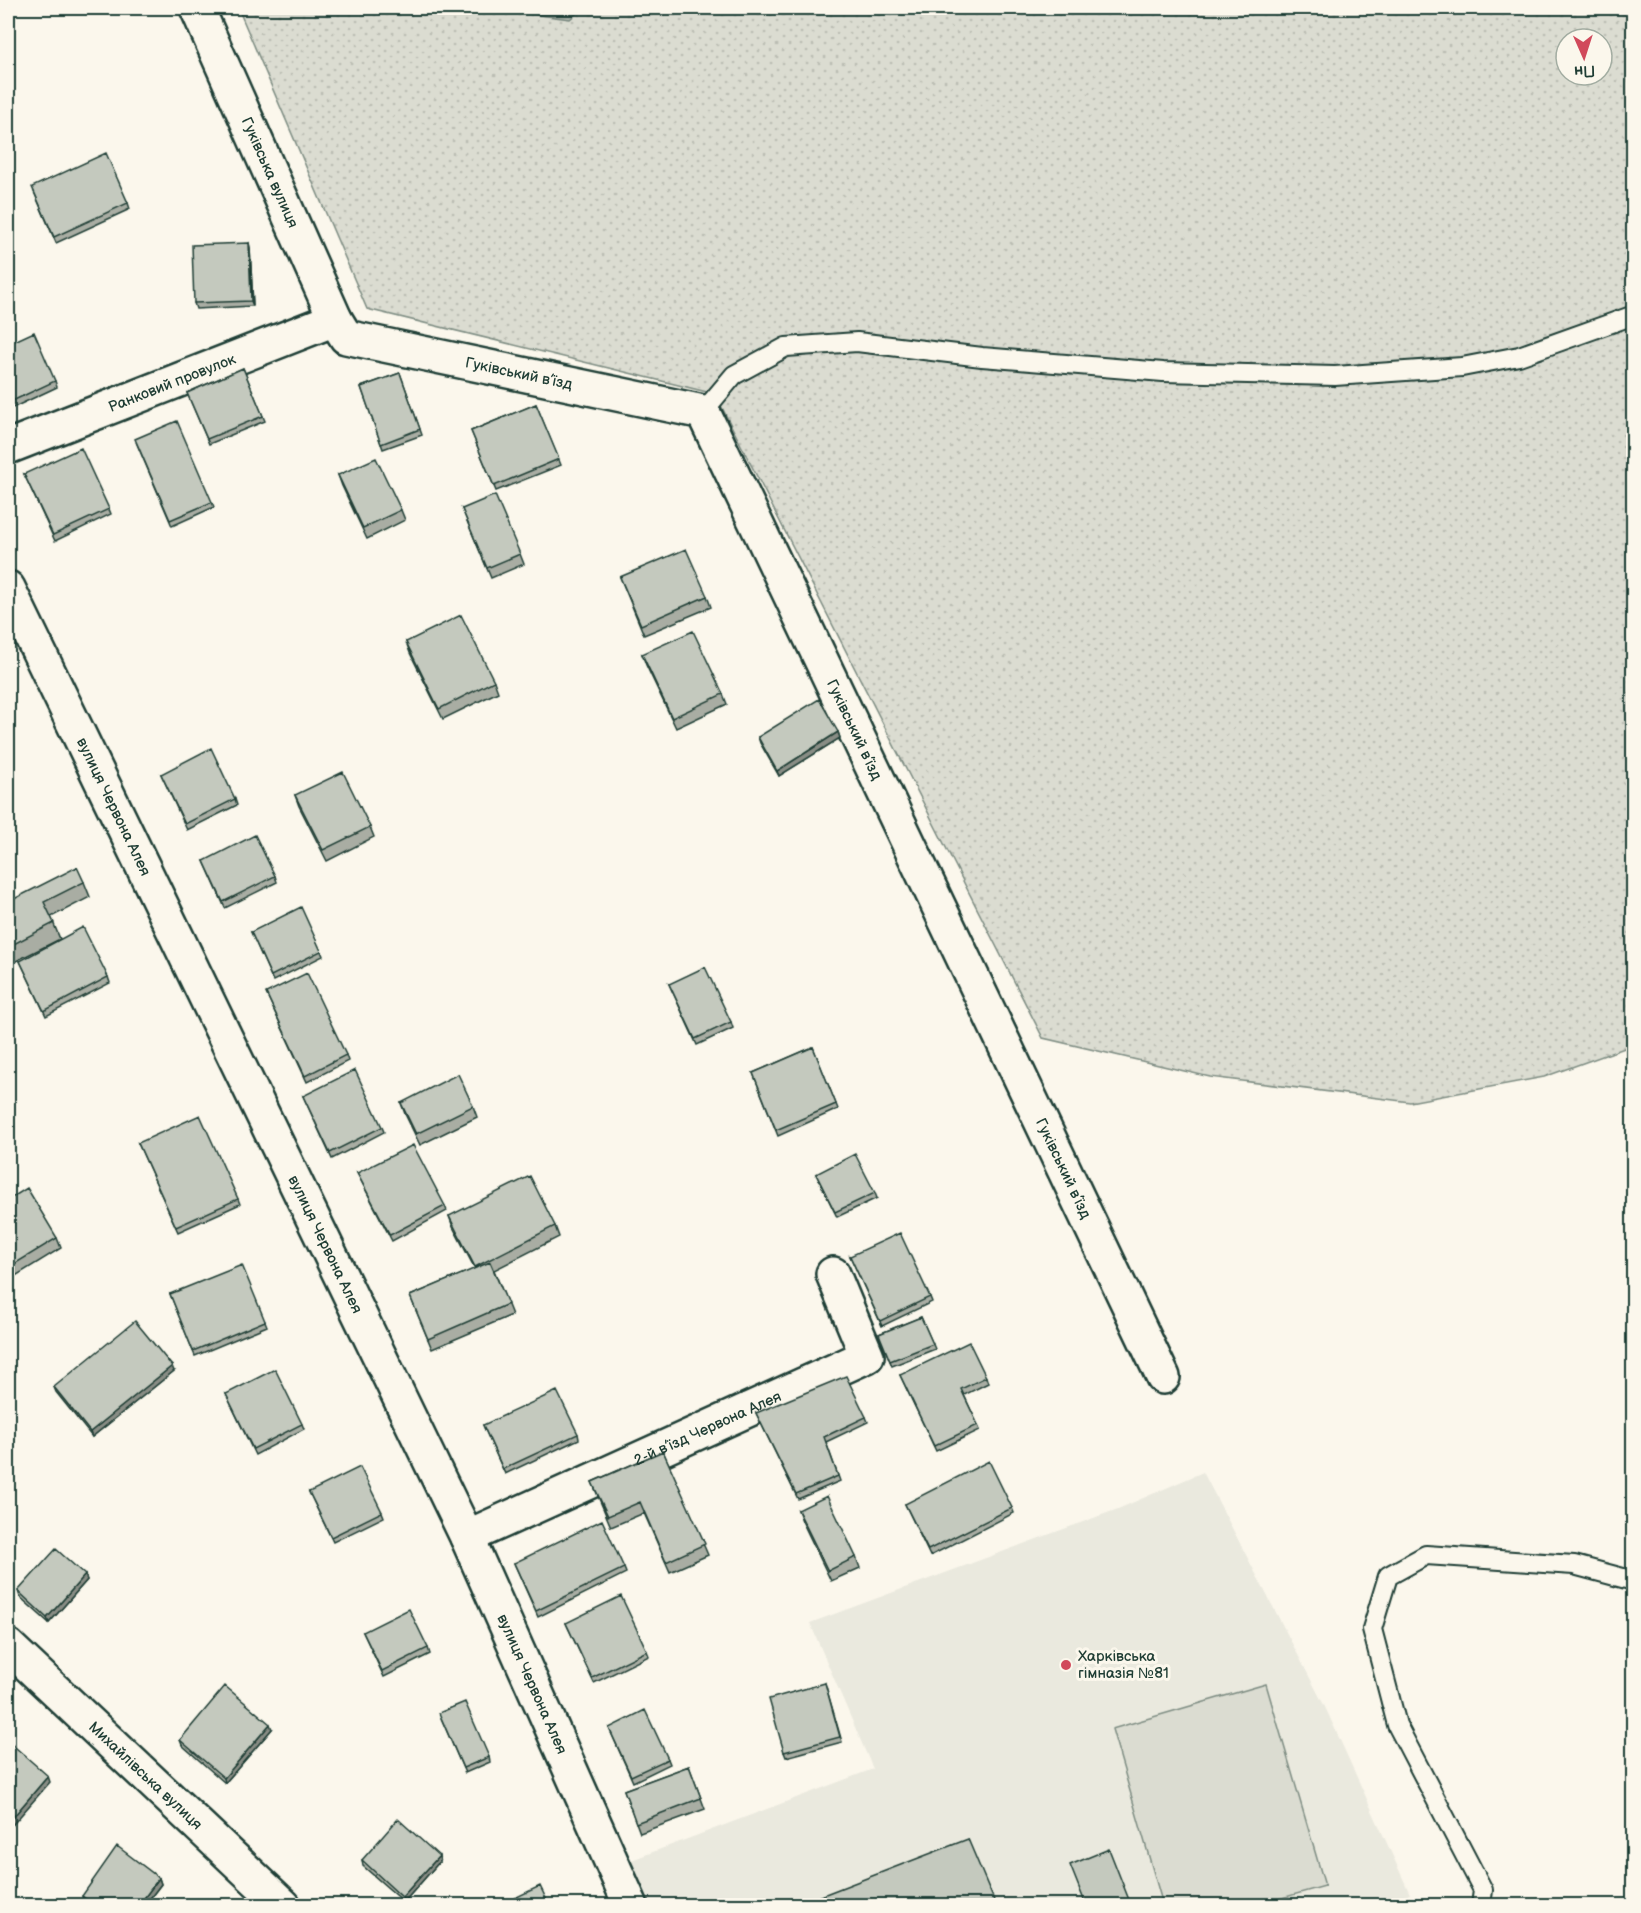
<svg xmlns="http://www.w3.org/2000/svg" width="1641" height="1913" viewBox="0 0 1641 1913" font-family="'Balsamiq Sans',sans-serif">
<style>
.built{fill:#eae9de}
.grass{fill:url(#grass-dots);stroke:#7d8c82;stroke-width:1.5;fill-rule:evenodd}
.pitch{fill:#dbdcd1;stroke:#7d8c82;stroke-width:1.5}
.water{fill:url(#water-waves);stroke:#74847b;stroke-width:1.5}
.lines{fill:none;stroke-linecap:round;stroke-linejoin:round}
.service-casing{stroke:#1f3d34;stroke-width:22}
.minor-casing{stroke:#1f3d34;stroke-width:38}
.service{stroke:#fbf7ec;stroke-width:18}
.minor{stroke:#fbf7ec;stroke-width:33}
.wall{fill:#a9ada3;stroke:#1f3d34;stroke-width:1.5}
.shaded-wall{fill:#898d85;stroke:#1f3d34;stroke-width:1.5}
.building{fill:#c4c9be;stroke:#1f3d34;stroke-width:1.5}
.poi-dot{fill:#d1495b;stroke:#fbf7ec;stroke-width:2}
.labels{text-anchor:middle;dominant-baseline:central;stroke-width:6;stroke-linejoin:round;paint-order:stroke}
.street-label{font-size:15px;fill:#1f3d34;stroke:#fbf7ec}
.poi-label{font-size:15px;fill:#1f3d34;stroke:#fbf7ec;text-anchor:start}
</style>
<defs>
<pattern id="grass-dots" width="8" height="8" patternUnits="userSpaceOnUse" patternTransform="scale(1.5)"><rect width="8" height="8" fill="#dbdcd1"/><path d="M2 2h.1M6 6h.1" fill="none" stroke="#bcbeb4" stroke-width="1.8" stroke-linecap="round"/></pattern>
<pattern id="water-waves" width="16" height="10" patternUnits="userSpaceOnUse" patternTransform="scale(1.5)"><rect width="16" height="10" fill="#adb4aa"/><path d="M0 5q4-4 8 0t8 0" fill="none" stroke="#8c948b"/></pattern>
</defs>
<rect width="100%" height="100%" fill="#fbf7ec"/>
<filter id="ink" filterUnits="userSpaceOnUse"><feTurbulence type="fractalNoise" baseFrequency=".0167" numOctaves="2"/><feDisplacementMap in="SourceGraphic" scale="12" xChannelSelector="R" yChannelSelector="G"/><feConvolveMatrix kernelMatrix="1 2 1 2 8 2 1 2 1" color-interpolation-filters="sRGB"/></filter>
<g filter="url(#ink)">
<path class="built" d="M1203 1472 1325 1707 1410 1894 1375 1906H631L613 1867 873 1769 810 1623 1118 1509Z"/>
<path class="grass" d="M238 8H1633V1045L1544 1077 1410 1102 1210 1077 1043 1038 715 394 367 309ZM1566 39H1602V75H1566Z"/>
<path class="pitch" d="M1266 1684 1325 1886 1257 1905H1163L1112 1729Z"/>
<path class="water" d="M484 8H583L570 19Z"/>
<g class="lines">
<defs>
<path id="service" d="M703 412 734 375 786 347 857 342 982 357 1163 372 1335 376 1462 367 1519 356 1634 315
M1481 1906 1483 1890 1397 1725 1372 1629 1388 1576 1426 1555 1574 1565 1634 1581"/>
<g id="minor">
<path id="s1" d="M197 8 335 319 346 337 703 412 1163 1377"/>
<path id="s2" d="M8 447 335 319"/>
<path id="s3" d="M8 588 467 1537 631 1906"/>
<path id="s4" d="M467 1537 867 1356 833 1274"/>
<path id="s5" d="M8 1646 284 1906"/>
</g>
</defs>
<use href="#service" class="service-casing"/>
<use href="#minor" class="minor-casing"/>
<use href="#service" class="service"/>
<use href="#minor" class="minor"/>
</g>
<path class="wall" d="M34 192 128 203 130 209 56 243Z
M249 243 250 248 253 306 196 309 194 303Z
M8 344 55 381 57 387 8 410Z
M243 368 265 421 209 444 187 393Z
M400 373 422 435 383 449 361 387Z
M536 404 561 465 496 491 471 431Z
M137 444 212 502 214 507 172 526Z
M24 474 109 509 111 514 55 541Z
M338 475 401 510 405 520 367 539 342 486Z
M462 509 520 554 524 564 491 578Z
M620 577 707 596 711 607 644 635Z
M406 642 494 681 498 692 443 719 410 653Z
M642 654 723 694 727 704 676 728 646 665Z
M838 732 840 738 779 776 760 743 758 737Z
M8 743 13 757 8 760Z
M161 774 235 799 237 805 187 830Z
M295 795 370 827 374 837 327 861 299 806Z
M204 861 275 876 277 882 225 908Z
M84 882 90 897 51 917 60 939 8 965V902Z
M251 932 321 951 323 956 273 981Z
M20 961 108 977 110 983 46 1016Z
M669 984 731 1022 733 1028 697 1045Z
M266 993 346 1055 348 1061 307 1082Z
M813 1047 838 1109 778 1136 753 1073Z
M303 1096 382 1127 384 1132 332 1159Z
M401 1103 473 1106 477 1117 420 1145 405 1114Z
M138 1143 238 1199 240 1204 178 1232Z
M357 1173 445 1206 447 1211 392 1241Z
M816 1174 875 1193 877 1198 837 1217Z
M8 1200 57 1238 61 1248 9 1280 8 1278Z
M449 1216 555 1226 559 1237 494 1270 512 1315 432 1349 410 1296 475 1269 453 1227Z
M850 1256 930 1297 932 1302 882 1326Z
M170 1294 265 1321 267 1326 195 1356Z
M921 1317 935 1349 892 1366 879 1334Z
M174 1371 92 1437 56 1392 54 1387Z
M900 1375 986 1377 988 1383 964 1395 980 1430 936 1451Z
M226 1394 302 1424 304 1429 255 1455Z
M756 1413 866 1417 868 1422 826 1442 840 1481 798 1499Z
M483 1425 578 1434 579 1439 505 1474Z
M663 1451 708 1555 670 1572 644 1513 611 1527 592 1482Z
M309 1492 382 1512 384 1517 333 1542Z
M905 1504 1012 1508 1014 1513 930 1556Z
M798 1510 856 1557 860 1568 831 1581 802 1521Z
M514 1563 624 1568 626 1573 538 1617Z
M85 1575 87 1580 49 1623 20 1597 18 1591Z
M566 1623 647 1651 649 1656 594 1683Z
M363 1632 428 1648 430 1654 384 1677Z
M825 1683 842 1742 786 1757 784 1752Z
M441 1718 489 1757 490 1762 465 1773Z
M609 1728 668 1759 670 1764 633 1782Z
M272 1729 225 1783 182 1745 180 1740Z
M689 1766 705 1809 640 1833 624 1790Z
M362 1860 440 1861 404 1902 363 1866Z
M159 1878 161 1884 145 1905H88L83 1902 82 1896Z"/>
<path class="shaded-wall" d="M249 243 250 248 253 306 251 301Z
M838 732 840 738 779 776 777 771Z
M172 1366 174 1371 92 1437 90 1432Z
M85 1575 87 1580 49 1623 47 1618Z
M270 1724 272 1729 225 1783 224 1778Z
M48 1776 50 1782 8 1830V1823Z
M439 1856 440 1861 404 1902 402 1897Z
M159 1878 161 1884 145 1905H139Z"/>
<path class="building" d="M106 153 128 203 54 237 32 187Z
M249 243 251 301 194 303 192 245Z
M34 332 55 381 8 403V344Z
M243 368 263 416 207 439 187 393Z
M400 373 420 429 381 444 361 387Z
M536 404 559 459 494 486 471 431Z
M177 421 212 502 170 520 135 439Z
M81 448 109 509 53 535 24 474Z
M376 458 401 510 363 528 338 475Z
M495 495 520 554 487 568 462 509Z
M686 549 707 596 641 625 620 577Z
M461 615 494 681 439 709 406 642Z
M693 631 723 694 672 718 642 654Z
M819 699 838 732 777 771 758 737Z
M8 743 12 751 8 753Z
M211 748 235 799 185 824 161 774Z
M343 772 370 827 323 850 295 795Z
M255 835 275 876 223 902 204 861Z
M77 867 84 882 44 902 54 923 8 947V902Z
M301 907 321 951 271 976 251 932Z
M83 927 108 977 44 1011 20 961Z
M705 967 731 1022 695 1039 669 984Z
M307 973 346 1055 305 1076 266 993Z
M813 1047 836 1104 776 1130 753 1073Z
M355 1070 382 1127 330 1153 303 1096Z
M458 1074 473 1106 416 1134 401 1103Z
M200 1115 238 1199 176 1227 138 1143Z
M413 1145 445 1206 390 1235 357 1173Z
M855 1154 875 1193 835 1212 816 1174Z
M530 1176 555 1226 475 1267 449 1216Z
M27 1188 57 1238 8 1268V1200Z
M900 1233 930 1297 880 1321 850 1256Z
M490 1262 508 1304 428 1339 410 1296Z
M242 1265 265 1321 193 1351 170 1294Z
M921 1317 933 1344 890 1361 879 1334Z
M135 1321 172 1366 90 1432 54 1387Z
M969 1342 986 1377 961 1389 978 1425 934 1446 900 1375Z
M275 1369 302 1424 253 1449 226 1394Z
M846 1376 866 1417 824 1437 838 1476 796 1494 756 1413Z
M557 1391 578 1434 503 1469 483 1425Z
M663 1451 705 1544 666 1562 640 1502 608 1516 592 1482Z
M989 1461 1012 1508 928 1550 905 1504Z
M360 1467 382 1512 331 1537 309 1492Z
M827 1496 856 1557 828 1571 798 1510Z
M602 1520 624 1568 536 1611 514 1563Z
M56 1549 85 1575 47 1618 18 1591Z
M621 1596 647 1651 592 1678 566 1623Z
M409 1609 428 1648 382 1671 363 1632Z
M825 1683 840 1737 784 1752 769 1699Z
M225 1686 270 1724 224 1778 180 1740Z
M465 1702 489 1757 463 1768 439 1713Z
M645 1710 668 1759 631 1776 609 1728Z
M8 1741 48 1776 8 1823Z
M689 1766 701 1798 636 1823 624 1790Z
M398 1819 439 1856 402 1897 362 1860Z
M968 1839 996 1905H797Z
M117 1846 159 1878 139 1905H94L82 1896Z
M1109 1849 1131 1905H1086L1070 1865Z
M540 1886 549 1905H500Z"/>
</g>
<circle class="poi-dot" cx="1066" cy="1665" r="6"/>
<g class="labels">
<g class="street-label">
<text stroke="none"><textPath href="#s1" startOffset="180">Гуківська вулиця</textPath></text>
<text stroke="none"><textPath href="#s1" startOffset="538">Гуківський в’їзд</textPath></text>
<text stroke="none"><textPath href="#s2" startOffset="176">Ранковий провулок</textPath></text>
<text stroke="none"><textPath href="#s1" startOffset="1078">Гуківський в’їзд</textPath></text>
<text stroke="none"><textPath href="#s3" startOffset="243">вулиця Червона Алея</textPath></text>
<text stroke="none"><textPath href="#s1" startOffset="1564">Гуківський в’їзд</textPath></text>
<text stroke="none"><textPath href="#s3" startOffset="729">вулиця Червона Алея</textPath></text>
<text stroke="none"><textPath href="#s4" startOffset="264">2-й в’їзд Червона Алея</textPath></text>
<text stroke="none"><textPath href="#s3" startOffset="1215">вулиця Червона Алея</textPath></text>
<text stroke="none"><textPath href="#s5" startOffset="189">Михайлівська вулиця</textPath></text>
</g>
<g class="poi-label">
<text x="1078" y="1656">Харківська<tspan x="1078" dy="17">гімназія №81</tspan></text>
</g>
</g>
<rect width="1641" height="1913" fill="none" stroke="#fbf7ec" stroke-width="30"/>
<rect x="15" y="15" width="1611" height="1883" fill="none" stroke="#1f3d34" stroke-width="2" filter="url(#ink)"/>
<g transform="translate(1584 57) rotate(177)"><circle r="28" fill="#fbf7ec" stroke="#a3ada2" stroke-width="1.5"/>
<path d="M0-4.5L10 22L0 15L-10 22Z" fill="#d1495b"/>
<text y="-9" font-size="16" font-weight="bold" text-anchor="middle" fill="#1f3d34">Пн</text>
</g>
</svg>
